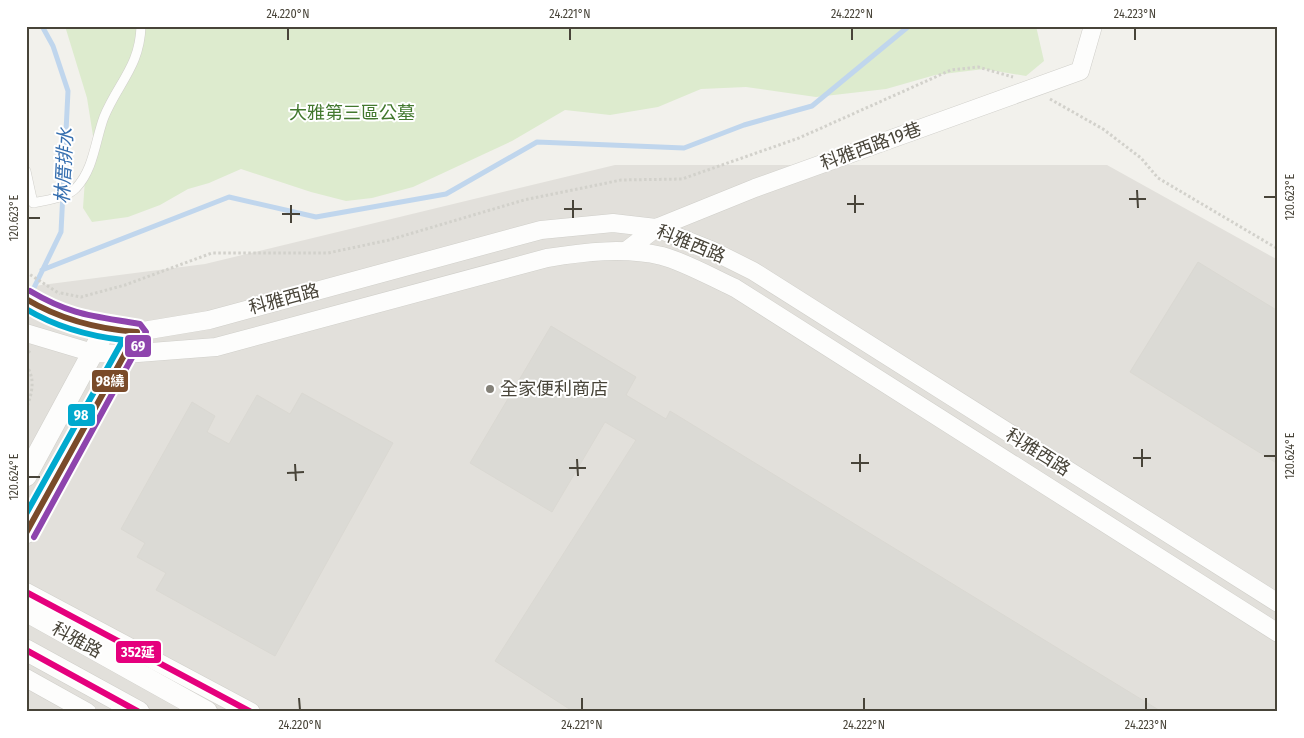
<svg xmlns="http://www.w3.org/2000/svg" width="1304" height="738" viewBox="0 0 1304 738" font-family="'Fira Sans Condensed','Noto Sans TC',sans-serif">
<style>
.industrial{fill:#e2e0db}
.green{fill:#ddebce}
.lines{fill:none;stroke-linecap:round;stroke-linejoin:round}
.stream{stroke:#c0d6ed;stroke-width:5}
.building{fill:#dbdad5;stroke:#dad8d2}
.service-casing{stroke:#d0cfca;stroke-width:10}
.minor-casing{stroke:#d0cfca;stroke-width:19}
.tertiary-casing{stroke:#d0cfca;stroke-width:22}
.path{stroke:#d2d1cb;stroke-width:3;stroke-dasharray:2.5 2.5;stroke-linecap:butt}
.service{stroke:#fdfdfc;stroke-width:9}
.minor{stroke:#fdfdfc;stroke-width:18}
.tertiary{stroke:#fdfdfc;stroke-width:21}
.bus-1-casing{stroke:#fff;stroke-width:10}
.bus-2-casing{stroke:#fff;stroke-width:10}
.bus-3-casing{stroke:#fff;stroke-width:10}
.bus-4-casing{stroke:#fff;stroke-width:10}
.bus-1{stroke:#7a4b2a;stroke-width:6}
.bus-2{stroke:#00a9ce;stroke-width:6}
.bus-3{stroke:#8e44ad;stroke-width:6}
.bus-4{stroke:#e5007d;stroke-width:6}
.ticks{fill:none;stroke:#484439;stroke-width:2}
.poi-dot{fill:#848178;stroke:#fff;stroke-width:2}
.labels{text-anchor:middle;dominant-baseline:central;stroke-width:4;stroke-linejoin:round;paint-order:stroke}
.park-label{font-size:18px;fill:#42782e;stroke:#fff}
.street-label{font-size:18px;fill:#484439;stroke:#fff}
.poi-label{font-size:18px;fill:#484439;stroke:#fff;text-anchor:start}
.water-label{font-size:19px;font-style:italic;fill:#366faf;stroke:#fff}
.line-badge{stroke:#fff;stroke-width:2}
.badge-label{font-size:14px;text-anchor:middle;font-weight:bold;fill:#fff}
.neatline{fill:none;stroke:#484439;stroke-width:2}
.ticks-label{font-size:12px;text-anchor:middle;fill:#484439}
</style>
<rect width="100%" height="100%" fill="#f2f1ec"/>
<path class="industrial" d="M615 165H1107L1278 260V712H26V287L205 264Z"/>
<path class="green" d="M65 26H1036L1044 61 1026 76 984 69 935 75 886 89 816 97 746 87 701 89 658 107 610 115 565 110 512 141 413 187 372 198 346 201 311 192 241 169 209 183 188 189 160 205 128 217 92 222 83 208 85 179 94 142 87 98Z"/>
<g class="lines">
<path class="stream" d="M42 270 229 197 316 217 446 194 537 142 684 148 744 125 812 106 909 26
M29 298 61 232 68 91 53 46 42 26"/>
</g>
<path class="building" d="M1198 262 1278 311V464L1130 372Z
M551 326 636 377 626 395 666 419 670 411 1162 712H574L495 661 636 440 605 422 552 512 470 463Z
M302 393 393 443 275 656 156 590 166 573 137 557 145 543 121 529 192 402 215 416 207 432 229 444 257 395 290 414Z"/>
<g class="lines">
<defs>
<path id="service" d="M26 171 33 203C46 200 67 198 76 188 94 169 95 141 104 117 118 83 140 66 141 26"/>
<path id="minor" d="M626 251 656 228 755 188 1080 71 1093 26
M26 299 45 311 76 322 105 330 137 332 209 320 541 230 613 223 656 228 711 250 753 271 1278 603
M26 333 93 353 125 354 216 347 547 258C584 252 624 247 662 256 685 262 713 278 735 288L1278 633
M26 592 251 712
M26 678 87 712"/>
<path id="tertiary" d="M26 476 105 330
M26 533 137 332
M26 611 207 712
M26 650 139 712"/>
</defs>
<use href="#service" class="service-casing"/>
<use href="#minor" class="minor-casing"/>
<use href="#tertiary" class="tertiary-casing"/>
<path class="path" d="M1050 99 1103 129 1141 158 1158 178 1278 249
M26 272 60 294
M61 293 81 297 125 285 212 253H328L389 240 524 200 621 180 682 179 799 138 951 70 978 67 1013 77
M26 357 30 350
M26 365C36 379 32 394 26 409"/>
<use href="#service" class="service"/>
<use href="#minor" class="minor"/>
<use href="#tertiary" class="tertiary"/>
<defs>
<path id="bus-1" d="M26 299C61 320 97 329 137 332L26 533"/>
<path id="bus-2" d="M26 309C56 327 88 336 123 340L26 514"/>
<path id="bus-3" d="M30 291C72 316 95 316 140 324L146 332 34 537"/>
<path id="bus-4" d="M26 592 251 712
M26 650 139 712"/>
</defs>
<use href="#bus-1" class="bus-1-casing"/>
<use href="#bus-2" class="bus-2-casing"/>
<use href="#bus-3" class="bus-3-casing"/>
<use href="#bus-4" class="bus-4-casing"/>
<use href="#bus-1" class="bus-1"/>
<use href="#bus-2" class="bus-2"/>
<use href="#bus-3" class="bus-3"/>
<use href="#bus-4" class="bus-4"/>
</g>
<path class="ticks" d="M288 28V40M570 28V40M852 28V40M1135 28V40M1137 190 1138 208M855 195V213M1264 197H1276M1129 199H1146M573 200V218M847 204H864M291 205V223M564 209H582M282 214H300M28 218H40M1142 449V467M860 454V472M1264 456H1276M1133 458H1151M577 459 578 476M851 463H869M295 464 296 481M569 468H586M287 473 304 472M28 477H40M299 698 300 710M582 698V710M864 698V710M1146 698V710"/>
<circle class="poi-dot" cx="490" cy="389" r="5"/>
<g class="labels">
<g class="park-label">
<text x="352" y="113">大雅第三區公墓</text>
</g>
<g class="street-label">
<text transform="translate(871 146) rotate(-20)">科雅西路19巷</text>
<text transform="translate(691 244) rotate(22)">科雅西路</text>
<text transform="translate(284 299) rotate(-15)">科雅西路</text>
<text transform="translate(1038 452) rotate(32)">科雅西路</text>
<text transform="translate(77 640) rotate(29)">科雅路</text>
</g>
<g class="poi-label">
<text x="500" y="389">全家便利商店</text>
</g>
<g class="water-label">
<text transform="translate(64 166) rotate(-87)">林厝排水</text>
</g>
</g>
<g class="line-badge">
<rect x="124" y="334" width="28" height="24" rx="5" fill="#8e44ad"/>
<rect x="91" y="369" width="38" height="24" rx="5" fill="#7a4b2a"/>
<rect x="67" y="403" width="29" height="24" rx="5" fill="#00a9ce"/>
<rect x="115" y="640" width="47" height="24" rx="5" fill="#e5007d"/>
</g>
<g class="badge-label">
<text x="138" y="351">69</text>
<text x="110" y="386">98繞</text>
<text x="81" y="420">98</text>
<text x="138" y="657">352延</text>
</g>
<rect width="1304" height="738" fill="none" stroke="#ffffff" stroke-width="55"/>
<rect x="28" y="28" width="1248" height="682" class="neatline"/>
<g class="ticks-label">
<text x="288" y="18">24.220°N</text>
<text x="570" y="18">24.221°N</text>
<text x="852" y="18">24.222°N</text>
<text x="1135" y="18">24.223°N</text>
<text transform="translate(1290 197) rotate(-90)" y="4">120.623°E</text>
<text transform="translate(14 218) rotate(-90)" y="4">120.623°E</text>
<text transform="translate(1290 456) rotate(-90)" y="4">120.624°E</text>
<text transform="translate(14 477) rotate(-90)" y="4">120.624°E</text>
<text x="300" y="729">24.220°N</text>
<text x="582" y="729">24.221°N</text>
<text x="864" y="729">24.222°N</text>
<text x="1146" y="729">24.223°N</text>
</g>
</svg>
